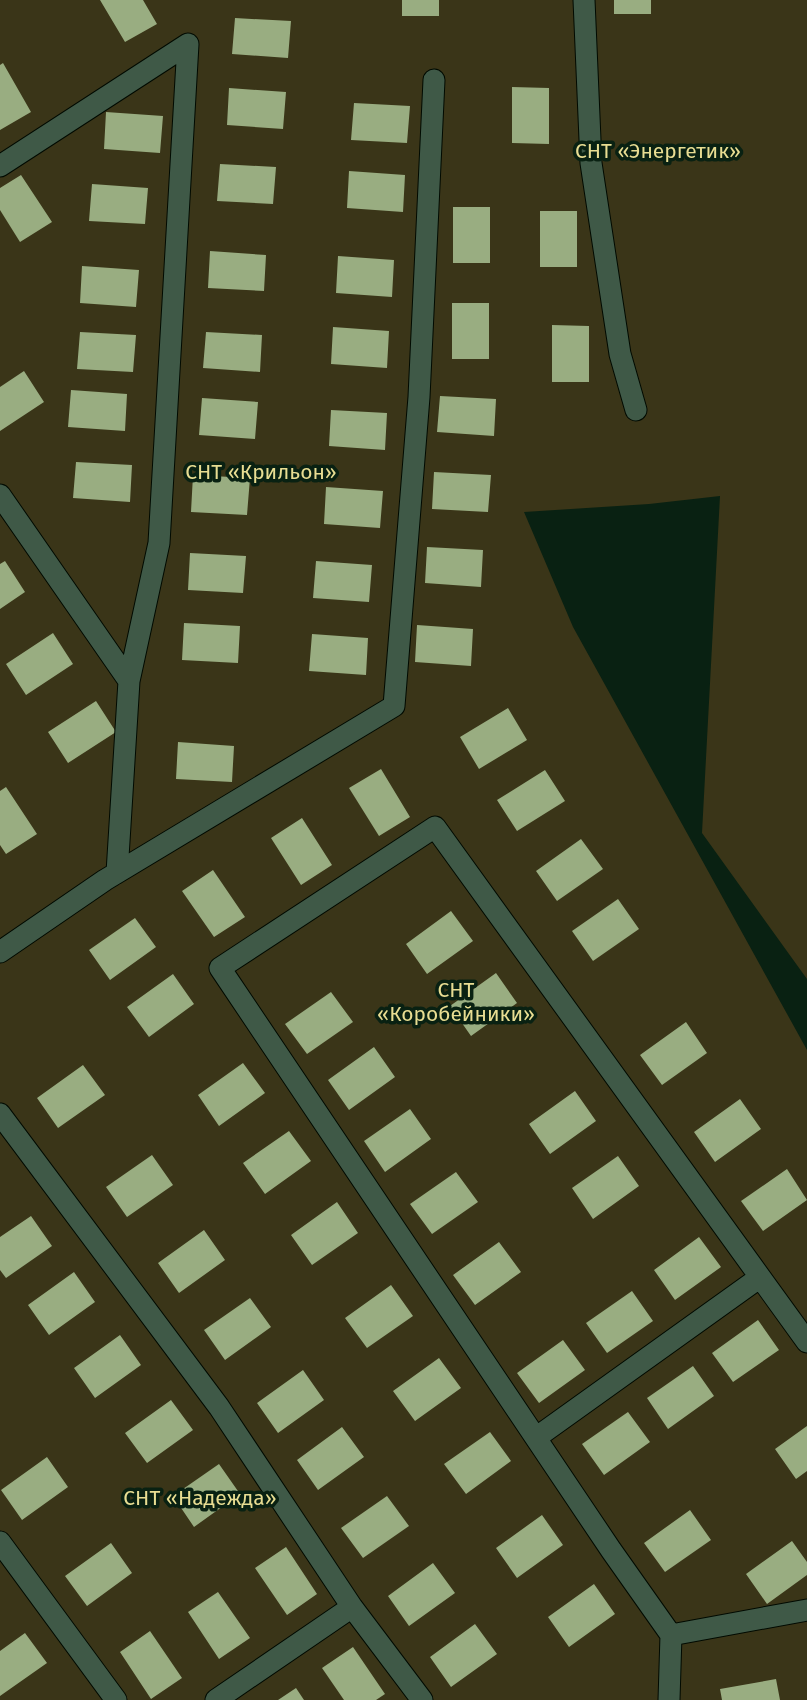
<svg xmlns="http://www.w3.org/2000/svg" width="807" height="1700" viewBox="0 0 807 1700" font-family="'Fira Sans',sans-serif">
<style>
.green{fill:#3a3518}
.building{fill:#99ad81}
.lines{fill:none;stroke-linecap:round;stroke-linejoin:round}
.street-casing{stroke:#000a01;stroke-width:23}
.street{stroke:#3f5947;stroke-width:21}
.labels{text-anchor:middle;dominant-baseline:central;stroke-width:7;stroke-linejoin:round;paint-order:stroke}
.park-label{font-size:21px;fill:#e8dd92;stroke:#092112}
</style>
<rect width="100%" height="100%" fill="#092112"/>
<path class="green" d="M0 0H807V979L702 833 720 496 649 504 524 512 573 627 807 1050V1700H0Z"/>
<path class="building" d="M100 0H143L157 24 125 42Z
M402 0H439V16H402Z
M614 0H651V14H614Z
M235 18 291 21 288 58 232 54Z
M3 63 31 112 0 130V65Z
M512 87 549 88V144L512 143Z
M229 88 286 92 283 129 227 125Z
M354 103 410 106 407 143 351 140Z
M106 112 163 116 160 153 104 149Z
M220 164 276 167 273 204 217 201Z
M349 171 405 175 403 212 347 208Z
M21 175 52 222 20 242 0 210V188Z
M92 184 148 188 145 224 89 221Z
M453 207H490V263H453Z
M540 211H577V267H540Z
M210 251 266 255 264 291 208 288Z
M338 256 394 260 392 297 336 293Z
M82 266 139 270 136 307 80 303Z
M452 303H489V359H452Z
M552 325 589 326V382H552Z
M333 327 389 331 387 368 331 364Z
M80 332 136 335 133 372 77 369Z
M206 332 262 335 260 372 203 368Z
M24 371 44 402 0 431V387Z
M71 390 127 394 125 431 68 427Z
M440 396 496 399 494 436 437 432Z
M202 398 258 402 255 439 199 435Z
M331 410 387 413 385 450 329 446Z
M76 462 132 465 130 502 73 498Z
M434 472 491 475 488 512 432 509Z
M193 475 250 478 247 515 191 512Z
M326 487 383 491 380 528 324 524Z
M427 547 483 550 481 587 425 583Z
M190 553 246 556 243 593 188 590Z
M5 561 25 592 0 609V564Z
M316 561 372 565 369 602 313 598Z
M184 623 240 626 238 663 182 660Z
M417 625 473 629 471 666 415 662Z
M53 633 73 664 26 695 6 664Z
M312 634 368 638 366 675 309 671Z
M96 701 116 732 68 763 48 732Z
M508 708 527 740 479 769 460 737Z
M178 742 234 746 232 782 176 779Z
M381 769 410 817 379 836 349 788Z
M545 770 565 801 517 831 497 800Z
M6 787 37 834 6 854 0 845V791Z
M302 818 332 865 301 885 271 838Z
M581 839 603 869 557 901 536 871Z
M213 870 245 917 214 937 182 891Z
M618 899 639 929 593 961 572 931Z
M451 911 473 941 427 974 406 944Z
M135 918 156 947 110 980 89 950Z
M496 973 517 1003 471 1036 450 1006Z
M173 974 194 1004 149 1037 127 1007Z
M331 992 353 1022 307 1054 285 1024Z
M686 1022 707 1053 662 1085 640 1055Z
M374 1047 395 1077 349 1110 328 1080Z
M243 1063 265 1093 219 1126 198 1095Z
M83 1065 105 1095 58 1128 37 1098Z
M575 1091 596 1121 550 1154 529 1124Z
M740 1099 761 1129 715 1162 694 1132Z
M410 1109 431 1139 385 1172 364 1141Z
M289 1131 311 1161 265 1194 243 1163Z
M152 1155 173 1185 127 1217 106 1187Z
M618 1156 639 1186 593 1219 572 1188Z
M787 1169 807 1200 763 1231 741 1201Z
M456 1172 478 1202 432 1234 410 1204Z
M337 1202 358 1233 312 1265 291 1235Z
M31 1216 52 1246 6 1278 0 1270V1237Z
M204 1230 225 1260 179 1293 158 1263Z
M699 1237 721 1267 675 1300 654 1270Z
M499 1242 521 1272 475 1305 453 1275Z
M74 1272 95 1302 49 1335 28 1305Z
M391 1285 413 1316 367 1348 345 1318Z
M632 1291 653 1321 607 1353 586 1323Z
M250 1298 271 1327 225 1360 204 1330Z
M758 1320 779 1350 733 1382 712 1353Z
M120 1335 141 1365 95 1398 74 1368Z
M563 1340 585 1370 539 1403 517 1373Z
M439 1358 461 1388 415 1421 393 1391Z
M693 1366 714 1396 668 1429 647 1398Z
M303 1370 324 1400 278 1433 257 1403Z
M171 1400 193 1430 147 1463 125 1433Z
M628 1412 650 1442 604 1475 582 1444Z
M807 1426V1471L796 1479 775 1449Z
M342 1427 364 1457 318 1490 297 1460Z
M490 1432 511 1461 466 1494 444 1464Z
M47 1457 68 1487 22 1520 1 1490Z
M219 1464 240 1494 194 1527 173 1496Z
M387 1496 409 1526 363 1558 341 1528Z
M690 1510 711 1540 665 1572 644 1543Z
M542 1515 563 1545 517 1578 496 1548Z
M792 1541 807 1562V1575L767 1604 746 1574Z
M111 1543 132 1573 87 1606 65 1576Z
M286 1547 317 1594 287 1615 255 1568Z
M433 1563 455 1593 409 1626 388 1596Z
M594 1584 615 1614 569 1647 548 1617Z
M218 1592 250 1638 219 1659 188 1612Z
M475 1624 497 1654 451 1687 430 1657Z
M150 1631 182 1678 151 1699 120 1652Z
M25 1633 47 1663 0 1696V1651Z
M353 1647 385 1694 376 1700H344L322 1668Z
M776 1679 780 1700H722L720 1689Z
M296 1688 304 1700H278Z"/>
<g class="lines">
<defs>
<path id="street" d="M584 0 591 163 620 354 636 410
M0 166 188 44 159 543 129 681 117 873
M0 495 129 681
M0 952 105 880 394 706 419 397 434 80
M0 1114 219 1407 352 1607 422 1700
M537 1437 759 1278
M0 1542 116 1700
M671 1635 611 1550 220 968 435 827 807 1342
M216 1700 352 1607
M669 1700 671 1635 807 1610"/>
</defs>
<use href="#street" class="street-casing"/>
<use href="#street" class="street"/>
</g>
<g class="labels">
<g class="park-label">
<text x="658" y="151">СНТ «Энергетик»</text>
<text x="261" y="472">СНТ «Крильон»</text>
<text x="456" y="990">СНТ<tspan x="456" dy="24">«Коробейники»</tspan></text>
<text x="200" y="1498">СНТ «Надежда»</text>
</g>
</g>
</svg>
